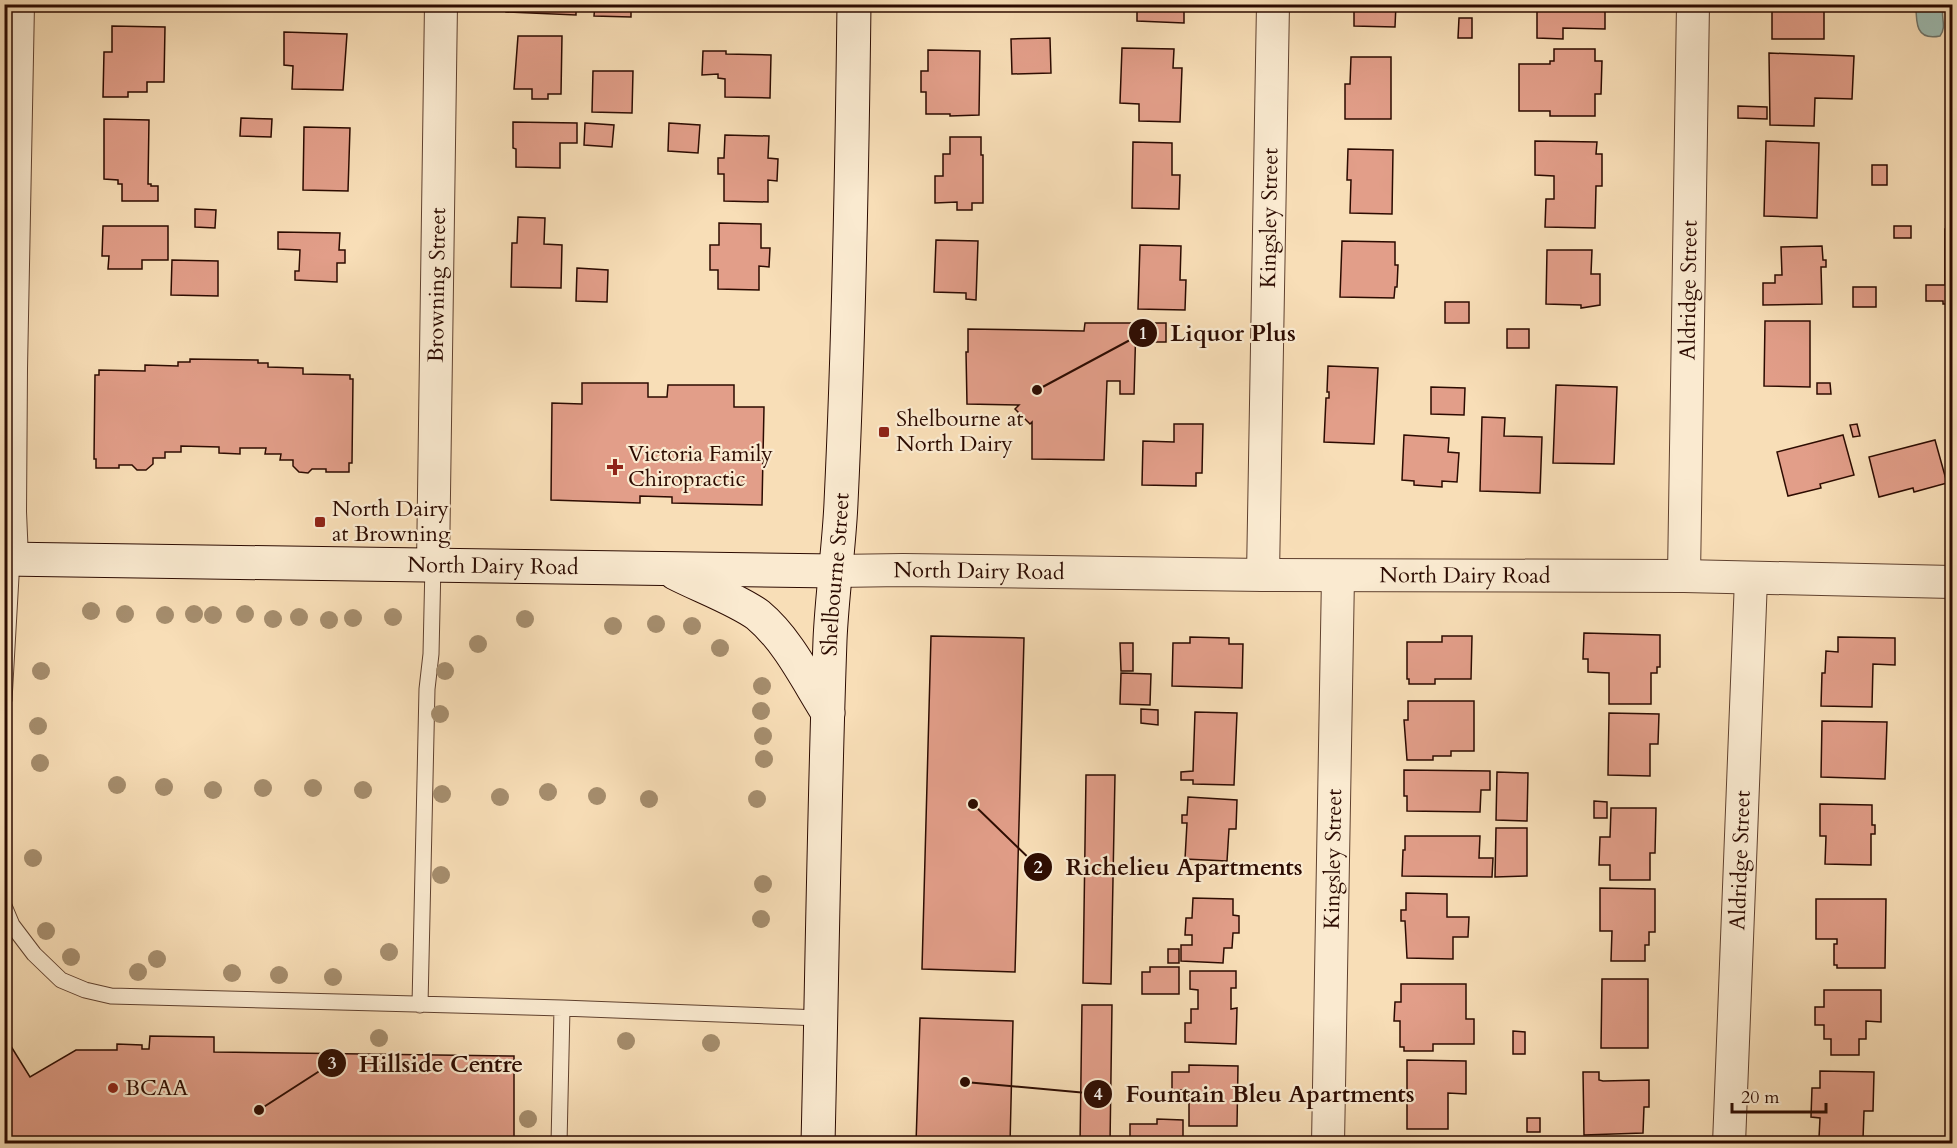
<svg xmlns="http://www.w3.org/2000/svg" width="1957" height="1148" viewBox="0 0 1957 1148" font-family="Cardo,serif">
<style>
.water{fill:#9dbcb2;stroke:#70756b;stroke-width:1.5}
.building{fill:#e29e89;stroke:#2c0b01;stroke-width:1.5}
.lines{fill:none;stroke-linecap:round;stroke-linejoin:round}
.lane-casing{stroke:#5f402e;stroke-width:17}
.street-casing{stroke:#5f402e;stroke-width:34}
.secondary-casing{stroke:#2c0b01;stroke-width:35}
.lane{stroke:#faead0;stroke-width:15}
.street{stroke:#faead0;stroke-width:32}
.secondary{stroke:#faead0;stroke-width:33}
.tree{fill:#a58d6d}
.poi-dot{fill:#8f2418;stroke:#faead0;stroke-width:2}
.labels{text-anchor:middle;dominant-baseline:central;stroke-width:4.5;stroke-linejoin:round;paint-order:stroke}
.street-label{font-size:22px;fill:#2c0b01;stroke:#faead0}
.poi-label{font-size:22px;fill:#2c0b01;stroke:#faead0;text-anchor:start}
.leader{fill:none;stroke:#2c0b01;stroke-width:2}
.callout-dot{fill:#2c0b01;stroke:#faead0;stroke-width:2}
.mark-label{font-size:18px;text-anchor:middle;font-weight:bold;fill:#fff}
.callout-label{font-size:24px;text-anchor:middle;font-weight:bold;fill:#2c0b01;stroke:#faead0;stroke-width:4.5;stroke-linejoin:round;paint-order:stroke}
</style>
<rect width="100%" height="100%" fill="#f8deb7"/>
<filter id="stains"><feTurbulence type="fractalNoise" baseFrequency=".00333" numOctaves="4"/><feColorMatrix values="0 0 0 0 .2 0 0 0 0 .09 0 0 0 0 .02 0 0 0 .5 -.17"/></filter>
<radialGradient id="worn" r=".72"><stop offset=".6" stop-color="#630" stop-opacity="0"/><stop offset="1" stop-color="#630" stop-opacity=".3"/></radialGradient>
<path class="water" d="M1916 5H1944C1939 16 1948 25 1940 36 1916 41 1916 23 1916 5Z"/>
<path class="building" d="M308 4H350V10H308Z
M506 4H576V15L506 12Z
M595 4H631V17L594 16Z
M936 4H980V11L936 10Z
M1137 4H1184V23L1137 21Z
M1354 4H1396L1395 27 1354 26Z
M1537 4H1605V29L1563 28V39L1537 38Z
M1772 4H1824V39H1772Z
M1459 18H1472V38H1458Z
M112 26 165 27 164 82H147V92H128V97H103L104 52H112Z
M284 32 347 34 343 90 292 89 293 66 284 65Z
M518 36H562L561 94H548V99H532V89H514Z
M1050 38 1051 73 1012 74 1011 39Z
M1122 48 1174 49 1173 68H1182L1180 122 1139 121V104L1120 103Z
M1554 49H1595V61H1602L1601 94H1595V116H1550V111H1519V64H1550V61H1554Z
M928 50 980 51 979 115 950 116V114H926V92H921V71H928Z
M703 51H726V54L771 55 770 98 725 97V79L718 78V74L702 75Z
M1769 53 1854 56 1852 99 1815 98 1814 126 1770 125Z
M1351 57H1391V119H1345V84H1350Z
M593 71H633L632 113 592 112Z
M1738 106 1767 107V119L1738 118Z
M241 118 272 119 271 137 240 136Z
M104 119 149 120 148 184H151V186H158V201H122V184H118V180L104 179Z
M513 122 577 123V143H560V168L516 167V149L513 148Z
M585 123 614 125 612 147 584 145Z
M669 123 700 125 698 153 668 151Z
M304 127 350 128 348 191 303 190Z
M725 135 769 136 768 158 778 159 777 181 768 180V202L724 201V174H718V158H724Z
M950 137H981V155H983V203H972V210H957V202L935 203V176H943V154H950Z
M1535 141 1597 142 1596 154H1602V186H1596L1595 228 1545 227 1546 199H1554V176L1535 175Z
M1766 141 1819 143 1817 218 1764 216Z
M1133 142 1172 143V175H1180L1179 209 1132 208Z
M1348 149 1393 150 1392 214 1350 213 1351 180H1347Z
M1872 165H1887V185H1872Z
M195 209 216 210 215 228 195 227Z
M518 217 545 218 544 244 562 245 561 288 511 287 512 243H517Z
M719 223 761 224V248H770L769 267 759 266V290L718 289V270H710V245H719Z
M103 226H168V260H142V269H108L109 256H102Z
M1894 226H1911V238H1894Z
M1945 229H1952V304H1943V301H1926V285H1945Z
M278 232 340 233 339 250H345V263H337V282L295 280V271H299L300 250 278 249Z
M936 240 978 241 976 300 966 299V293L934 292Z
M1342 241 1395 242V265H1398L1397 287H1395L1394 298 1340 297Z
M1140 245 1181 246 1180 280H1186L1185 310 1138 309Z
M1822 246 1823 260H1826V267H1821L1822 304 1763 305V283H1775V275H1782L1781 247Z
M1547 250H1592L1591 274H1600V305L1581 308V305L1546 304Z
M172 260 218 261V296L171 295Z
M577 268 608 270 607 302 576 301Z
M1853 287H1876V307H1853Z
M1445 302H1469V323H1445Z
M1765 321H1810V387L1764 386Z
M1085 323H1136L1134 394H1120V381H1107L1104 460 1032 459V422L1030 424 1015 409 1019 405 967 404 966 352H968V329L1084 331Z
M1139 323H1166V342H1146V337H1139Z
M1507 329H1529V348H1507Z
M1950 334H1952V395H1950V381H1946V373H1950Z
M190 359 258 360V363H268V367L303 368V374L350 375V379H353L352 463H349V472H326V469H312L308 473 299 472 293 466V460H280L281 454H265L266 448H240V454L219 453V447L181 446V452H165V458H153V464L146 470H137L132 465H119V468H96V459H94L95 375H99V370L145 371V365L178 366V362H190Z
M1328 366 1378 368 1374 444 1324 442 1326 398H1329V392H1327Z
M582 383H648V397H667L668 385H734V407H764L762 505 672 503V497L640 496V503L551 500 552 403 582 404Z
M1817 383H1830L1831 394H1817Z
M1556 385 1617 387 1614 464 1553 463Z
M1431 387 1465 388 1464 415 1431 414Z
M1482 417 1505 418 1504 436 1542 437 1540 493 1480 491Z
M1174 424H1203L1202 473H1196V486L1142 485 1143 441 1174 442Z
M1857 424 1860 436 1853 437 1850 425Z
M1404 435 1449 438 1448 452 1459 453 1457 482 1442 481V487L1414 485V481L1402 480Z
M1843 435 1854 475 1820 484 1821 488 1788 496 1777 452Z
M1935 440 1947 483 1914 492 1913 488 1879 497 1869 457Z
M1584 633 1660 635V667H1657V673H1651V704H1609V673L1588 672V659H1583Z
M931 636 1024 638 1015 972 922 969Z
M1442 636H1472L1471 679H1435V684H1409V679H1407V642H1442Z
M1190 637 1229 638V644H1243L1242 688 1172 686 1173 643H1190Z
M1838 637 1895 638V665L1873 664 1872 707 1821 706 1822 673H1825L1826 651 1838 652Z
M1120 643H1133V671H1121Z
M1121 673 1151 674 1150 705 1120 704Z
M1408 701H1474V751H1451V756H1433V760H1407L1404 720H1408Z
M1141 709 1158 710V725L1141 723Z
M1195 712 1237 713 1234 785 1193 784V780H1181V772L1193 771Z
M1609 713 1659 714 1658 744H1650V776L1608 775Z
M1822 721 1887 722 1885 779 1821 777Z
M1404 770 1490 771V790H1481L1480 812 1407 811V796H1404Z
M1497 772 1528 773 1527 821 1496 820Z
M1086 775H1115L1111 984 1083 983Z
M1188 797 1237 800 1236 829H1229L1227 861 1185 859 1187 823H1182V815H1187Z
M1594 801 1607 802V818H1594Z
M1820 804 1872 805V825H1875V834H1871V865L1825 864 1826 836H1820Z
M1611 808H1656L1655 853H1650V880H1610V865H1599L1600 837H1610Z
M1496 828H1527V876L1495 877Z
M1405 836H1480L1479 858H1493L1492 877 1402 876 1403 850H1405Z
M1600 888 1655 889V932H1649V945H1645V961H1611L1612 931H1600Z
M1406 893 1447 894V917H1469L1468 937H1453V959L1407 958 1405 921H1401V910H1406Z
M1193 898 1233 899V915L1239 916V933H1233L1232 948H1224L1223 963 1181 961V945H1192V935H1185L1186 918H1192Z
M1816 899H1886L1885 968H1837V965H1834V944H1837V939H1816Z
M1168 949H1179V963H1168Z
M1150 967H1179V994H1142V972H1150Z
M1190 971H1236V988H1231V1009L1237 1008 1236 1044 1185 1042V1023H1191V1009H1198V990L1190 989Z
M1602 979H1648V1048H1601Z
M1401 984H1466V1019H1474V1044H1433V1051H1404V1047H1400V1021H1394L1395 1002H1401Z
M1824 990H1881V1022L1866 1021V1039H1859V1055H1831V1039H1824V1025H1815V1007H1824Z
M1082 1005H1112L1110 1144H1080Z
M920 1018 1013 1021 1010 1144H916Z
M1513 1031 1525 1032V1054H1513Z
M4 1035 30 1077 76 1050H117V1044L142 1045V1049H149L150 1036 214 1037V1052L514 1056V1144H4Z
M1407 1060 1466 1061V1094L1448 1093V1129H1407Z
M1189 1065 1238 1066 1237 1126H1189V1090H1172V1072H1189Z
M1820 1071 1874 1072 1873 1111H1864L1863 1139 1819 1138 1820 1118 1811 1117 1812 1088H1820Z
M1583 1072H1599V1080L1603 1081 1649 1080V1107H1644L1643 1133 1584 1135Z
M1527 1118H1540V1132H1527Z
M1157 1119 1183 1120V1139L1130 1138V1124H1157Z
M1193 1142 1241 1143V1144H1193Z"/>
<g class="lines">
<defs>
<path id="lane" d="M4 700 12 559
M4 906 12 925 34 954 61 980 85 990 111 996 562 1008 820 1018
M420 1005 427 689 431 654 433 564
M559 1144 562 1008"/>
<g id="street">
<path d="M12 559 10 512 11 369 18 4"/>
<path id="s1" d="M433 564 441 4"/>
<path id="s2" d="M835 571 903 570 1263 575 1684 576 1952 582"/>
<path id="s3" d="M1263 575 1273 4"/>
<path id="s4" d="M1684 576 1693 4"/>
<path id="s5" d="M1328 1144 1338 576"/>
<path id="s6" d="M1729 1144 1751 579"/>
</g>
<g id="secondary">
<path id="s7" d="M4 559 835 571"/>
<path d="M675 573C698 585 738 600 758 615 788 640 807 680 828 713"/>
<path id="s8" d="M818 1144C822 976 824 808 830 640 832 594 839 548 841 503 849 337 852 171 854 4"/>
</g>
</defs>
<use href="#lane" class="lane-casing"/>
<use href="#street" class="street-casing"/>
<use href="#secondary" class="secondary-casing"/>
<use href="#lane" class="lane"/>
<use href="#street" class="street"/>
<use href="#secondary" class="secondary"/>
</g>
<g class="tree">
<circle cx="91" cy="611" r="9"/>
<circle cx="125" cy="614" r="9"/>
<circle cx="194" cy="614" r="9"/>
<circle cx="245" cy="614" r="9"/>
<circle cx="165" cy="615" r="9"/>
<circle cx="213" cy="615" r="9"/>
<circle cx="299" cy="617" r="9"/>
<circle cx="393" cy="617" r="9"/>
<circle cx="353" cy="618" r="9"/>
<circle cx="273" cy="619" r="9"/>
<circle cx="525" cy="619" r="9"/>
<circle cx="329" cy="620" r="9"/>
<circle cx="656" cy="624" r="9"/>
<circle cx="613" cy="626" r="9"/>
<circle cx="692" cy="626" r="9"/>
<circle cx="478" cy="644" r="9"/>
<circle cx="720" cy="648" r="9"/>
<circle cx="41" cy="671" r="9"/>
<circle cx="445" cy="671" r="9"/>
<circle cx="762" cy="686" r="9"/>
<circle cx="761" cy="711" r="9"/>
<circle cx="440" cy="714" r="9"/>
<circle cx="38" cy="726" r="9"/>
<circle cx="763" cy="736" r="9"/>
<circle cx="764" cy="759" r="9"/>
<circle cx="40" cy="763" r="9"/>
<circle cx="117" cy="785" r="9"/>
<circle cx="164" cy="787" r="9"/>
<circle cx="263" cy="788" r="9"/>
<circle cx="313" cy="788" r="9"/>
<circle cx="213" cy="790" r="9"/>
<circle cx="363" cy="790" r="9"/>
<circle cx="548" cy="792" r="9"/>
<circle cx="442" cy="794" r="9"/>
<circle cx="597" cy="796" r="9"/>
<circle cx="500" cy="797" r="9"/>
<circle cx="649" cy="799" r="9"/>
<circle cx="757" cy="799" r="9"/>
<circle cx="33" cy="858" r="9"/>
<circle cx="441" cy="875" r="9"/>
<circle cx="763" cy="884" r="9"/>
<circle cx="761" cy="919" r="9"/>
<circle cx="46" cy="931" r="9"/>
<circle cx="389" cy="952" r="9"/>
<circle cx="71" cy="957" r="9"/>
<circle cx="157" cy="959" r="9"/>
<circle cx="138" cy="972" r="9"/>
<circle cx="232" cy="973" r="9"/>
<circle cx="279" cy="975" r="9"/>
<circle cx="333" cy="977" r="9"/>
<circle cx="379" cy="1038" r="9"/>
<circle cx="626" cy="1041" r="9"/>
<circle cx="711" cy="1043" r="9"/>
<circle cx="528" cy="1119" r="9"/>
</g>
<g class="poi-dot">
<rect x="878" y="426" width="12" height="12" rx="3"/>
<path d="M612 458h6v6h6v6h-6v6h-6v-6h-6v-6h6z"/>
<rect x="314" y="516" width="12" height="12" rx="3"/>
<circle cx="113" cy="1088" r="6"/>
</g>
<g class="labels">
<g class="street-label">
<text stroke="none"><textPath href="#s3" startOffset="357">Kingsley Street</textPath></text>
<text stroke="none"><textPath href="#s1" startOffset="279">Browning Street</textPath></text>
<text stroke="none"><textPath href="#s4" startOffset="286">Aldridge Street</textPath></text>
<text stroke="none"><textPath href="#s7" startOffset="489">North Dairy Road</textPath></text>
<text stroke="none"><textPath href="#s2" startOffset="144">North Dairy Road</textPath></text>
<text stroke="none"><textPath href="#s8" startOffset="570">Shelbourne Street</textPath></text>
<text stroke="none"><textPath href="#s2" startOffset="630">North Dairy Road</textPath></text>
<text stroke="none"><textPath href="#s5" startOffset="285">Kingsley Street</textPath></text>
<text stroke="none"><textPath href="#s6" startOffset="284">Aldridge Street</textPath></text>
</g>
<g class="poi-label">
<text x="896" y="419">Shelbourne at<tspan x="896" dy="25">North Dairy</tspan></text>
<text x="628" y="454">Victoria Family<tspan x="628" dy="25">Chiropractic</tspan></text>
<text x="332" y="509">North Dairy<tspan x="332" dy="25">at Browning</tspan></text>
<text x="125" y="1088">BCAA</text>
</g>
</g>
<path class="leader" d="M1037 390L1143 333M973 804L1038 867M259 1110L332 1063M965 1082L1098 1094"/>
<g class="callout-dot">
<circle cx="1037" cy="390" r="6"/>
<circle cx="973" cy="804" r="6"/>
<circle cx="259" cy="1110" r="6"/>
<circle cx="965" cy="1082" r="6"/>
<circle cx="1143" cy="333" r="15"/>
<circle cx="1038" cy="867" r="15"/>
<circle cx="332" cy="1063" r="15"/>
<circle cx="1098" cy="1094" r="15"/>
</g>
<g class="mark-label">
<text x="1143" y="339">1</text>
<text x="1038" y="873">2</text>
<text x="332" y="1069">3</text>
<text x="1098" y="1100">4</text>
</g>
<g class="callout-label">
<text x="1233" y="341">Liquor Plus</text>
<text x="1184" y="875">Richelieu Apartments</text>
<text x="441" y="1072">Hillside Centre</text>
<text x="1270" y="1102">Fountain Bleu Apartments</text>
</g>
<rect width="1957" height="1148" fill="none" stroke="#f8deb7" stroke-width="24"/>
<rect x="6" y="6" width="1945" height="1136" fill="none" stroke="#2c0b01" stroke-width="3"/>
<rect x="12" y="12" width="1933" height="1124" fill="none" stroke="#2c0b01" stroke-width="1.5"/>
<path d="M1732 1103v9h94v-9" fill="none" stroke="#2c0b01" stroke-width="3"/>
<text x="1741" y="1103" font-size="18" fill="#2c0b01" stroke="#faead0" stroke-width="4.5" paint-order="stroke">20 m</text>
<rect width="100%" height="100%" filter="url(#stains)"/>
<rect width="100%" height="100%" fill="url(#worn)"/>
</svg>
